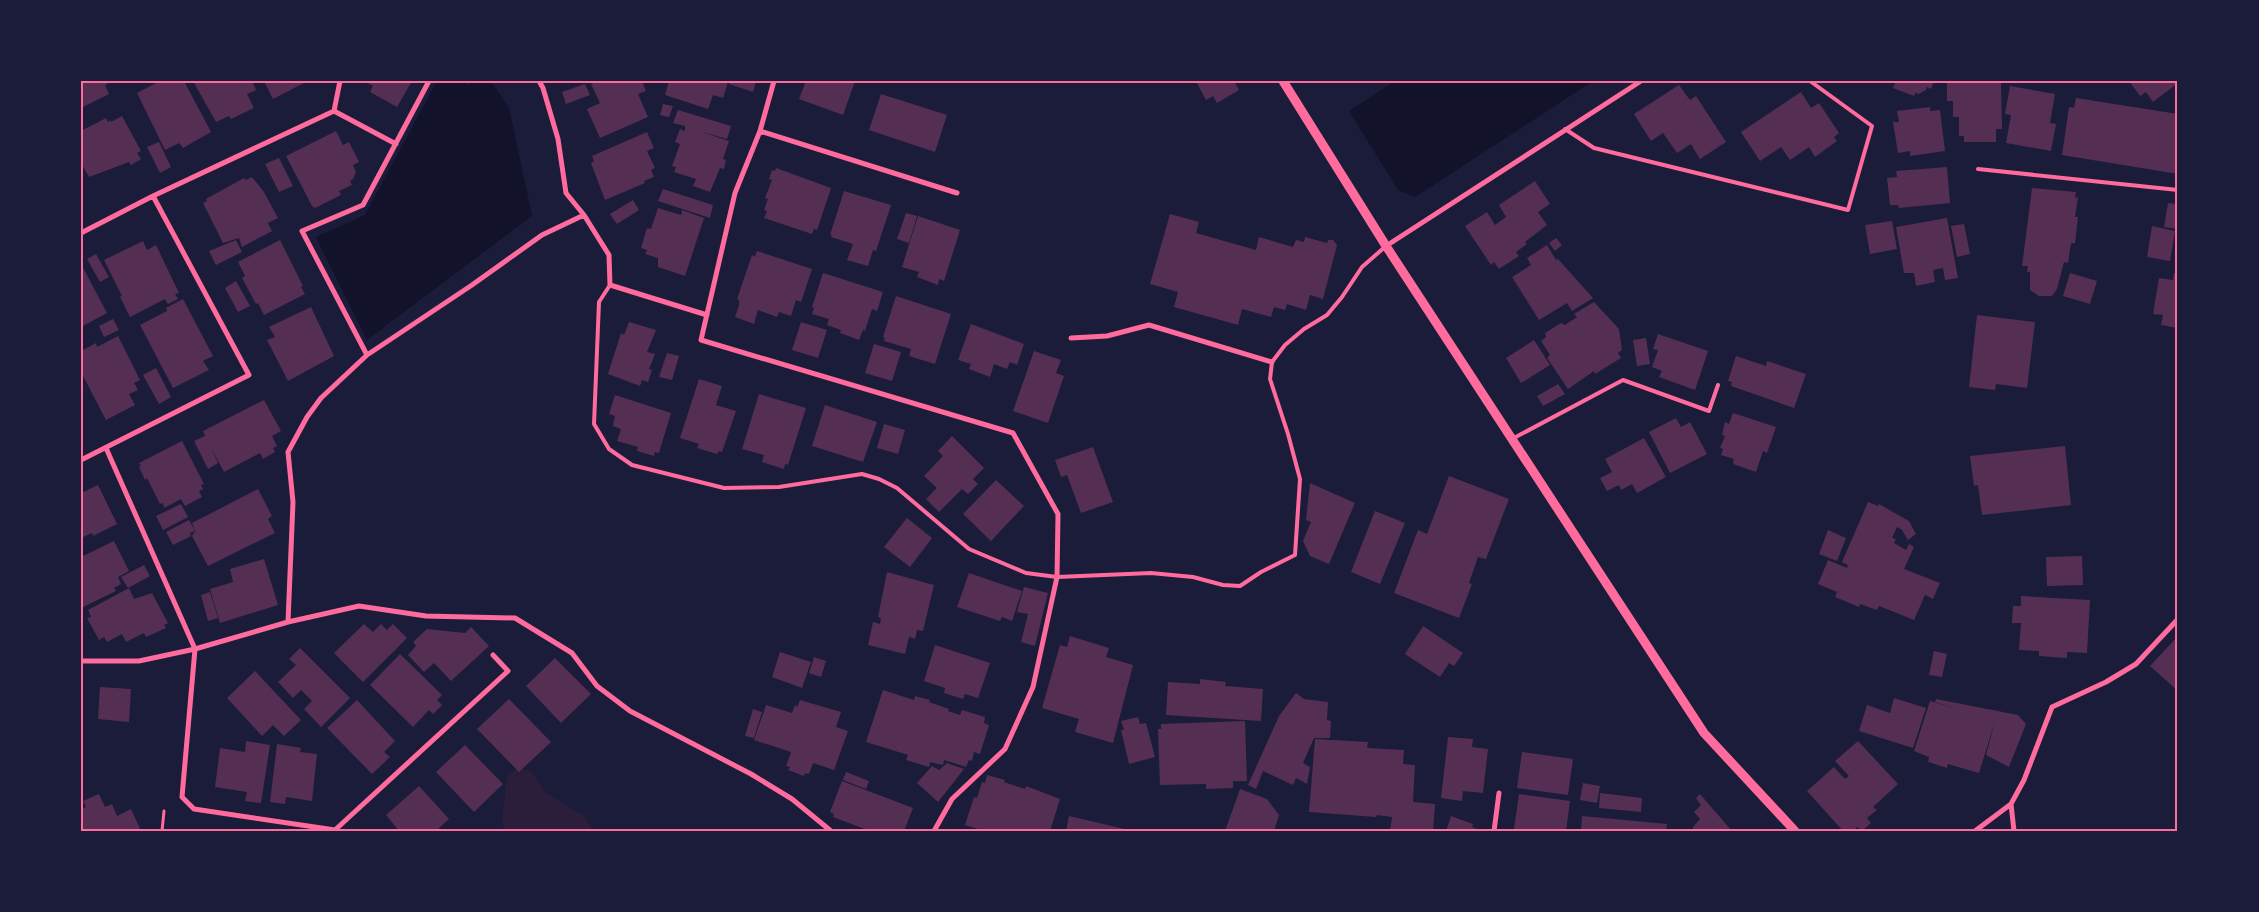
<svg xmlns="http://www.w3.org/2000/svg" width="2259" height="912" viewBox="0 0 2259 912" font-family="Commissioner,sans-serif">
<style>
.green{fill:#2a1e3b}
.water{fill:#12122b}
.building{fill:#542f53}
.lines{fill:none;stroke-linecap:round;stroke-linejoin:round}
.path{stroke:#ff6b9d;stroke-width:3}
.service{stroke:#ff6b9d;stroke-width:4}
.minor{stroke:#ff6b9d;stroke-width:5}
.tertiary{stroke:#ff6b9d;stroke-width:9}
.neatline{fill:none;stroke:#ff6b9d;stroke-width:2}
</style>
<rect width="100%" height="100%" fill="#1b1b3a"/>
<path class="green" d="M517 768 531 771 546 793 583 815 594 831H504L502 818 507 777Z"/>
<path class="water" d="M437 81H461L468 85 471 81H491L509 108 532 216 367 340 316 237 365 215Z
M1395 81H1593L1415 197 1398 190 1349 111Z"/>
<path class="building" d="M81 81H106L108 84 105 85 109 94 81 108Z
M160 81H184L211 132 183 148 179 143 165 150 137 93Z
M193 81H252L256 90 247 94 254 108 231 119 229 116 216 122Z
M264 81H303L304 83 273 99Z
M364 81H412L397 107 370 92 373 86Z
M597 81H642L646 91 638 94 648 117 600 138 587 109 600 103 591 84Z
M669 81H726L728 82 723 98 713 95 708 109 665 95Z
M730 81H756L753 92 729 84Z
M806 81H855L843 115 799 99Z
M1196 81H1234L1239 90 1217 103 1213 96 1206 100Z
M1896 81H1934L1931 89 1927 87 1926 90 1919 94 1915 93 1914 96 1893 88Z
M1947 81H2001L2002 129H1996V142H1964V136H1959V117H1953V101H1947Z
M2129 81H2178V83L2153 102 2146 92 2140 96Z
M585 84 590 95 566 104 562 92Z
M1679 85 1690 100 1696 96 1726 142 1700 159 1691 144 1677 153 1663 133 1651 141 1634 114Z
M2010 86 2055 94 2050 123 2056 124 2051 151 2006 143 2011 115 2005 114Z
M1801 92 1811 108 1819 103 1839 133 1834 137 1837 141 1815 157 1809 147 1790 160 1781 147 1760 161 1741 132Z
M881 94 947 115 935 152 869 130Z
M2076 98 2178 114V174L2062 155 2069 107 2074 108Z
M663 104 673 106 669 117 660 115Z
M1930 107V111L1940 110 1945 151 1910 156V151L1898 153 1893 122H1899L1897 111Z
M678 110 731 126 727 139 699 131 729 141 723 159 726 160 724 169 720 168 710 192 693 186 696 179 674 172 676 167 672 166 680 144 675 142 680 129 685 131V126L673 123Z
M122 116 141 151 137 153 141 159 131 165 129 162 89 177 81 163V131L106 118 108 122 111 120V122Z
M336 131 343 145 349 142 359 162 353 165 356 172 353 179 350 181 352 185 339 191 341 195 315 208 312 206 286 156Z
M647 132 654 148 647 151 655 168 651 170 654 177 644 181 645 183 605 200 591 163 594 161 592 156Z
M159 142 171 167 160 173 147 147Z
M279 158 293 186 279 192 265 164Z
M1947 167 1950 203 1899 208 1898 205H1890L1887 178 1897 177 1896 171Z
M776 168 831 188 817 230 814 229 812 234 764 218 767 211 764 210 768 199 765 198 772 180 769 179 772 170 775 171Z
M252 177 264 192 278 218 268 223 272 231 242 247 239 238 223 243 203 203 207 201 206 199 244 178 246 180Z
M1535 181 1550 204 1538 212 1547 225 1525 242 1527 244 1516 252 1519 256 1499 269 1494 262 1491 265 1465 226 1487 212 1495 225 1506 217 1499 205Z
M2032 188 2076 192 2075 198 2078 197 2075 217H2078L2075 243H2071L2068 263 2064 262 2057 289 2052 296H2039L2030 290V272H2027L2028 266H2022Z
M663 189 713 205 710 218 658 201Z
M844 191 891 205 876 251 873 250 868 266 847 260 853 244 831 237 832 235H830Z
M633 200 639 210 617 224 610 214Z
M2168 203 2178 204V229L2164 227Z
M658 208 681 215 682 210 704 218 685 276 658 267V258L645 254 647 250 641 248 647 228 651 229Z
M906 213 917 216 909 243 897 239Z
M1170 214 1199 222 1196 233 1256 250 1259 237 1293 247 1296 240 1304 242 1305 237 1327 243 1328 240H1333L1337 245 1323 299 1310 295 1306 310 1287 304 1285 310 1274 307 1271 317 1242 309 1238 325 1174 307 1178 292 1150 284Z
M918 216 960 230 944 281 939 279 938 285 917 277 919 272 902 267Z
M1947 218 1958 278 1945 280 1943 268 1933 270 1935 282 1916 286 1914 273H1904L1896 227Z
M1892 221 1897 249 1870 254 1865 225Z
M1964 224 1970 254 1957 257 1951 226Z
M2152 226 2175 231 2170 261 2147 257Z
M1556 238 1562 245 1555 251 1549 243Z
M236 240 242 252 216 265 209 251Z
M280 240 303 286 301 287 305 294 264 315 258 303 256 304 242 278 245 276 238 262Z
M143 241 147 250 156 245 179 293 175 294 178 299 168 304 165 299 130 317 120 297 122 296 104 260Z
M1547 245 1556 260 1558 259 1593 298 1572 311 1567 303 1539 320 1512 277 1531 265 1527 258Z
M757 251 812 269 801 302 796 300 791 316 779 312 777 317 758 310 754 324 735 317 739 305V300L737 299 752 255 755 257Z
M96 254 109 277 100 282 87 259Z
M81 264 107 313 81 327Z
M823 273 883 292 877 311 872 309 865 331 863 330 859 340 840 333 841 330 827 325 829 319 812 314 814 308 812 307Z
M2070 273 2097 281 2090 304 2063 296Z
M2174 273 2178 274V328L2161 325 2163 315 2153 314 2159 278 2173 280Z
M236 281 250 306 238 312 225 288Z
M896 296 951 314 935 364 909 356 911 349 884 341 885 338 883 337Z
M183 299 213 356 203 361 209 370 173 388 140 325 167 311 166 308Z
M1594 302 1619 329 1622 350 1618 353 1621 358 1595 374 1594 371 1568 389 1547 358 1550 355 1541 341 1546 337 1545 333 1561 323 1565 325 1577 317 1574 314Z
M311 307 334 356 288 381 267 340 275 337 269 327Z
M1977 315 2035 322 2027 388 1996 384 1995 390 1969 387Z
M113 319 119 330 104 337 99 326Z
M629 322 656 330 647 352 655 354 649 369 652 370 648 382 642 380 640 386 608 374 621 333 624 335Z
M801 322 827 330 818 358 792 350Z
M971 324 1024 344 1017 365 1010 362 1007 369 994 364 990 377 969 369 971 364 958 360Z
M1658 334 1708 351 1695 390 1659 377 1662 371 1652 367 1658 350 1653 349Z
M118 336 140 380 134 383 138 390 129 394 135 405 106 420 81 372V351L96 343 97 347Z
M1646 338 1650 364 1637 366 1633 340Z
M1534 340 1550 365 1521 383 1506 358Z
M874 344 901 352 892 381 865 373Z
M1034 351 1061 360 1056 373 1064 376 1048 423 1013 411Z
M667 353 679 356 672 380 659 377Z
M1736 356 1766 366 1767 361 1806 374 1794 408 1731 386 1732 382 1728 381Z
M156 368 171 397 159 404 143 375Z
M699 379 722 386 716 405 736 411 722 452 719 451 717 454 697 448 699 444 680 438Z
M1558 384 1565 394 1543 406 1537 396Z
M759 394 806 408 788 465 785 464 784 469 762 462 764 455 742 449Z
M615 395 671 413 659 453 655 452 654 456 637 451 638 447 617 441 621 429 613 426 615 416 609 414Z
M264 400 281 431 272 436 277 446 273 448 275 452 263 459 260 453 224 472 211 448 218 463 208 469 194 441 205 436 203 431Z
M825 405 877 422 863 462 812 446Z
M1733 413 1776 427 1767 453 1763 451 1756 472 1733 464 1734 459 1721 455 1723 449 1720 448 1725 436 1722 435 1725 422 1729 424Z
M1676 418 1681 427 1690 422 1707 454 1670 473 1649 432Z
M884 424 905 430 898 454 877 448Z
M952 436 984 468 973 479 978 484 968 494 962 489 939 512 926 499 937 488 924 476 943 456 938 451Z
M1644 438 1666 477 1637 493 1632 484 1621 490 1619 485 1607 491 1600 478 1612 472 1605 459Z
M182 441 204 484 201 485 203 489 199 491 202 497 185 506 181 499 164 508 163 503 160 504 147 478 145 480 139 467 141 466 139 463Z
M2065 446 2071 505 1982 515 1978 485 1974 486 1970 456Z
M1093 447 1113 502 1081 513 1067 475 1061 477 1055 460Z
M1449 476 1509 499 1486 559 1478 557 1469 583 1472 584 1459 618 1394 593 1418 530 1427 534Z
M996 480 1024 506 991 541 963 514Z
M1310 483 1355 503 1329 564 1310 556 1303 541 1311 522 1306 520Z
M98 485 117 524 93 536 92 533 81 538V493Z
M258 489 272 516 268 519 275 533 208 566 192 536 195 531 196 533 192 523Z
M1868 502 1878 506 1879 504 1909 521 1916 534 1908 540 1902 530 1897 527 1892 538 1896 539 1894 543 1906 550 1909 544 1914 547 1904 569 1940 583 1933 599 1925 595 1914 620 1879 606 1877 610 1860 604 1859 607 1835 597 1837 592 1818 584 1828 560 1847 568 1848 565 1842 562Z
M181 504 188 517 163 530 156 516Z
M1375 511 1405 523 1380 584 1351 572Z
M907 518 932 538 910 567 884 547Z
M189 520 195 531 190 533 191 536 173 545 166 532Z
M1828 530 1846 538 1837 561 1819 554Z
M114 541 129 571 118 577 121 584 114 588 116 591 81 608V557Z
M2082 556 2083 585 2047 586 2046 557Z
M264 559 278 605 220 623 210 589 233 582 230 569Z
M144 565 150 576 128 588 121 577Z
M887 572 934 585 923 631 917 630 915 639 909 637 905 654 868 645 873 622 880 624 881 618 878 617Z
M969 573 1022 591 1012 621 1002 617 1000 621 957 607Z
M1024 587 1048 593 1035 646 1021 642 1028 614 1017 612Z
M129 588 134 599 152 593 168 623 164 625 166 628 146 637 144 633 126 642 122 634 107 642 104 637 99 640 87 618 91 617 88 610Z
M210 592 218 618 208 621 201 595Z
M2021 596 2090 600 2087 653 2067 652V658L2039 656V651L2019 650 2021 623H2012L2013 606H2021Z
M364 624 373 632 381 624 387 630 393 624 407 638 363 682 334 653Z
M1423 626 1463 653 1454 666 1449 663 1440 677 1405 654Z
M471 627 489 646 451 681 434 663 424 672 408 655 416 646 413 642 427 629 465 633Z
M1070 636 1109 648 1106 657 1133 665 1113 743 1075 732 1079 719 1042 708 1060 645 1067 647Z
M2178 636V691L2150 666Z
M935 645 990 663 978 698 965 694 963 699 944 693 945 688 924 681Z
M300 648 350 698 321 727 304 709 312 701 301 690 293 698 278 682 296 665 289 659Z
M1934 651 1947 654 1942 677 1929 675Z
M780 652 811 662 802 688 772 677Z
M400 654 442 695 437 700 442 705 433 714 429 710 413 727 370 685Z
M814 657 826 661 821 677 809 673Z
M555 658 591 694 561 723 526 686Z
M255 671 301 720 284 736 273 725 262 736 227 698Z
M1200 679 1226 682 1225 686 1263 689 1261 721 1166 715 1168 682 1200 684Z
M100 687 131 689 129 722 98 719Z
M883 690 914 700 915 696 930 700 929 702 949 709 948 711 960 715 962 710 985 717 984 723 989 725 980 754 974 752 972 761 969 760 966 767 944 760 943 765 930 762 929 767 906 760 908 755 866 742Z
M1296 693 1304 699 1328 702 1327 720 1331 721 1330 738H1314L1303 763 1310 767 1307 784 1296 778 1293 785 1263 771 1256 789 1248 785 1279 716Z
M1894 698 1926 708 1913 748 1859 731 1867 705 1890 713Z
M509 699 551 742 519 772 477 729Z
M1936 699 2018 715 2026 724 2009 767 1986 755 1995 721 1979 773 1948 764 1947 768 1928 762 1929 757 1914 751 1930 701 1960 710 1935 702Z
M357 700 395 741 384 752 390 757 372 774 327 728Z
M800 700 841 712 836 727 848 731 834 770 813 763 809 774 805 773 804 776 788 770 790 767 786 766 791 752 754 740 766 705 792 713 795 705 797 707Z
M753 709 762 712 754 738 745 736Z
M1138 717 1140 724 1146 723 1155 757 1129 764 1121 730H1124L1121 721Z
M1245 721 1247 781H1233V788L1206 789V784L1160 785 1158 729H1161V724Z
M1448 737 1473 739 1472 747 1488 749 1483 793 1463 791 1462 801 1441 798Z
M1315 739 1368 742 1367 748 1404 750 1403 764 1415 765 1413 802 1435 804 1433 831H1390L1392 817 1377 815 1376 817 1309 812Z
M246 741 270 745 261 803 245 801 247 792 215 787 220 748 245 752Z
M1858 741 1898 784 1873 807 1877 810 1867 818 1871 823 1862 831 1857 827 1854 831H1843L1807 791 1834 767 1845 779 1849 776 1835 761Z
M277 744 301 748 300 752 317 754 312 801 286 797 285 804 270 802Z
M465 745 503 784 474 812 436 772Z
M1522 752 1573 759 1568 795 1517 788Z
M947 763 964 769 938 802 917 783 932 766 939 770Z
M846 772 869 781 866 789 843 780Z
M987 775 1005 780 1004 782 1025 789 1026 786 1060 799 1050 831H984L965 825 974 797 977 798 982 782 985 783Z
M842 781 913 808 904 831H870L833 817 834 814 830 812Z
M1583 783 1600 786 1597 803 1580 800Z
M419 786 449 819 436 831H399L386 815Z
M1240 789 1267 799 1279 815 1274 831H1225Z
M1600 793 1642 798 1641 812 1599 808Z
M99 794 105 807 112 804 117 816 131 809 141 831H81V809L86 807 83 801Z
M1519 794 1570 801 1566 831 1514 829Z
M1700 794 1732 831H1693V827L1700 819 1694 812 1701 805 1696 798Z
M1069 816 1129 830V831H1066Z
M1451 816 1473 824 1472 827 1477 829 1476 831H1446Z
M1582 816 1667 824 1666 831H1581Z"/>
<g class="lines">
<path class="path" d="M162 831 164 811"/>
<path class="service" d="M1565 129 1594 148 1848 210 1872 126 1810 81
M1978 169 2178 190
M610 285 599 302 594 424 609 449 632 465 724 488 779 487 862 474 879 479 897 488 969 549 1026 573 1057 577 1151 573 1193 577 1223 585 1240 586 1261 572 1295 555 1300 479 1288 434 1270 379 1272 362 1285 345 1304 329 1327 315 1342 297 1362 267 1386 246
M1512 439 1623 380 1709 411 1718 385"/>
<path class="minor" d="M539 81 543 88 558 139 566 193 584 215 609 255 610 285 707 315
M774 81 760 131 735 193 701 340 1013 433 1058 514 1057 577 1033 687 1005 749 952 799 934 831
M334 111 396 144
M760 131 957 193
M81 233 153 196 334 111 340 81
M1386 246 1641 81
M1071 338 1107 336 1149 325 1272 362
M367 355 302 231 363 205 429 81
M106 448 195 649 182 797 194 809 335 830 508 671 493 655
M81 460 249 375 153 196
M288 622 293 502 288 452 307 417 321 398 367 355 472 285 542 235 584 215
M81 661H139L195 649 288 622 359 606 426 616 515 618 572 653 597 686 630 711 751 774 792 799 831 831
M2011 804 2014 831
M1494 831 1499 793
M1975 831 2011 804 2024 780 2052 707 2106 682 2136 664 2178 619"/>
<path class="tertiary" d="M1283 81 1386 246 1704 733 1795 831"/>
</g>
<rect width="2259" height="912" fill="none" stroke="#1b1b3a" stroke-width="165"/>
<rect x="82" y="82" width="2094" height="748" class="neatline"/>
</svg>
